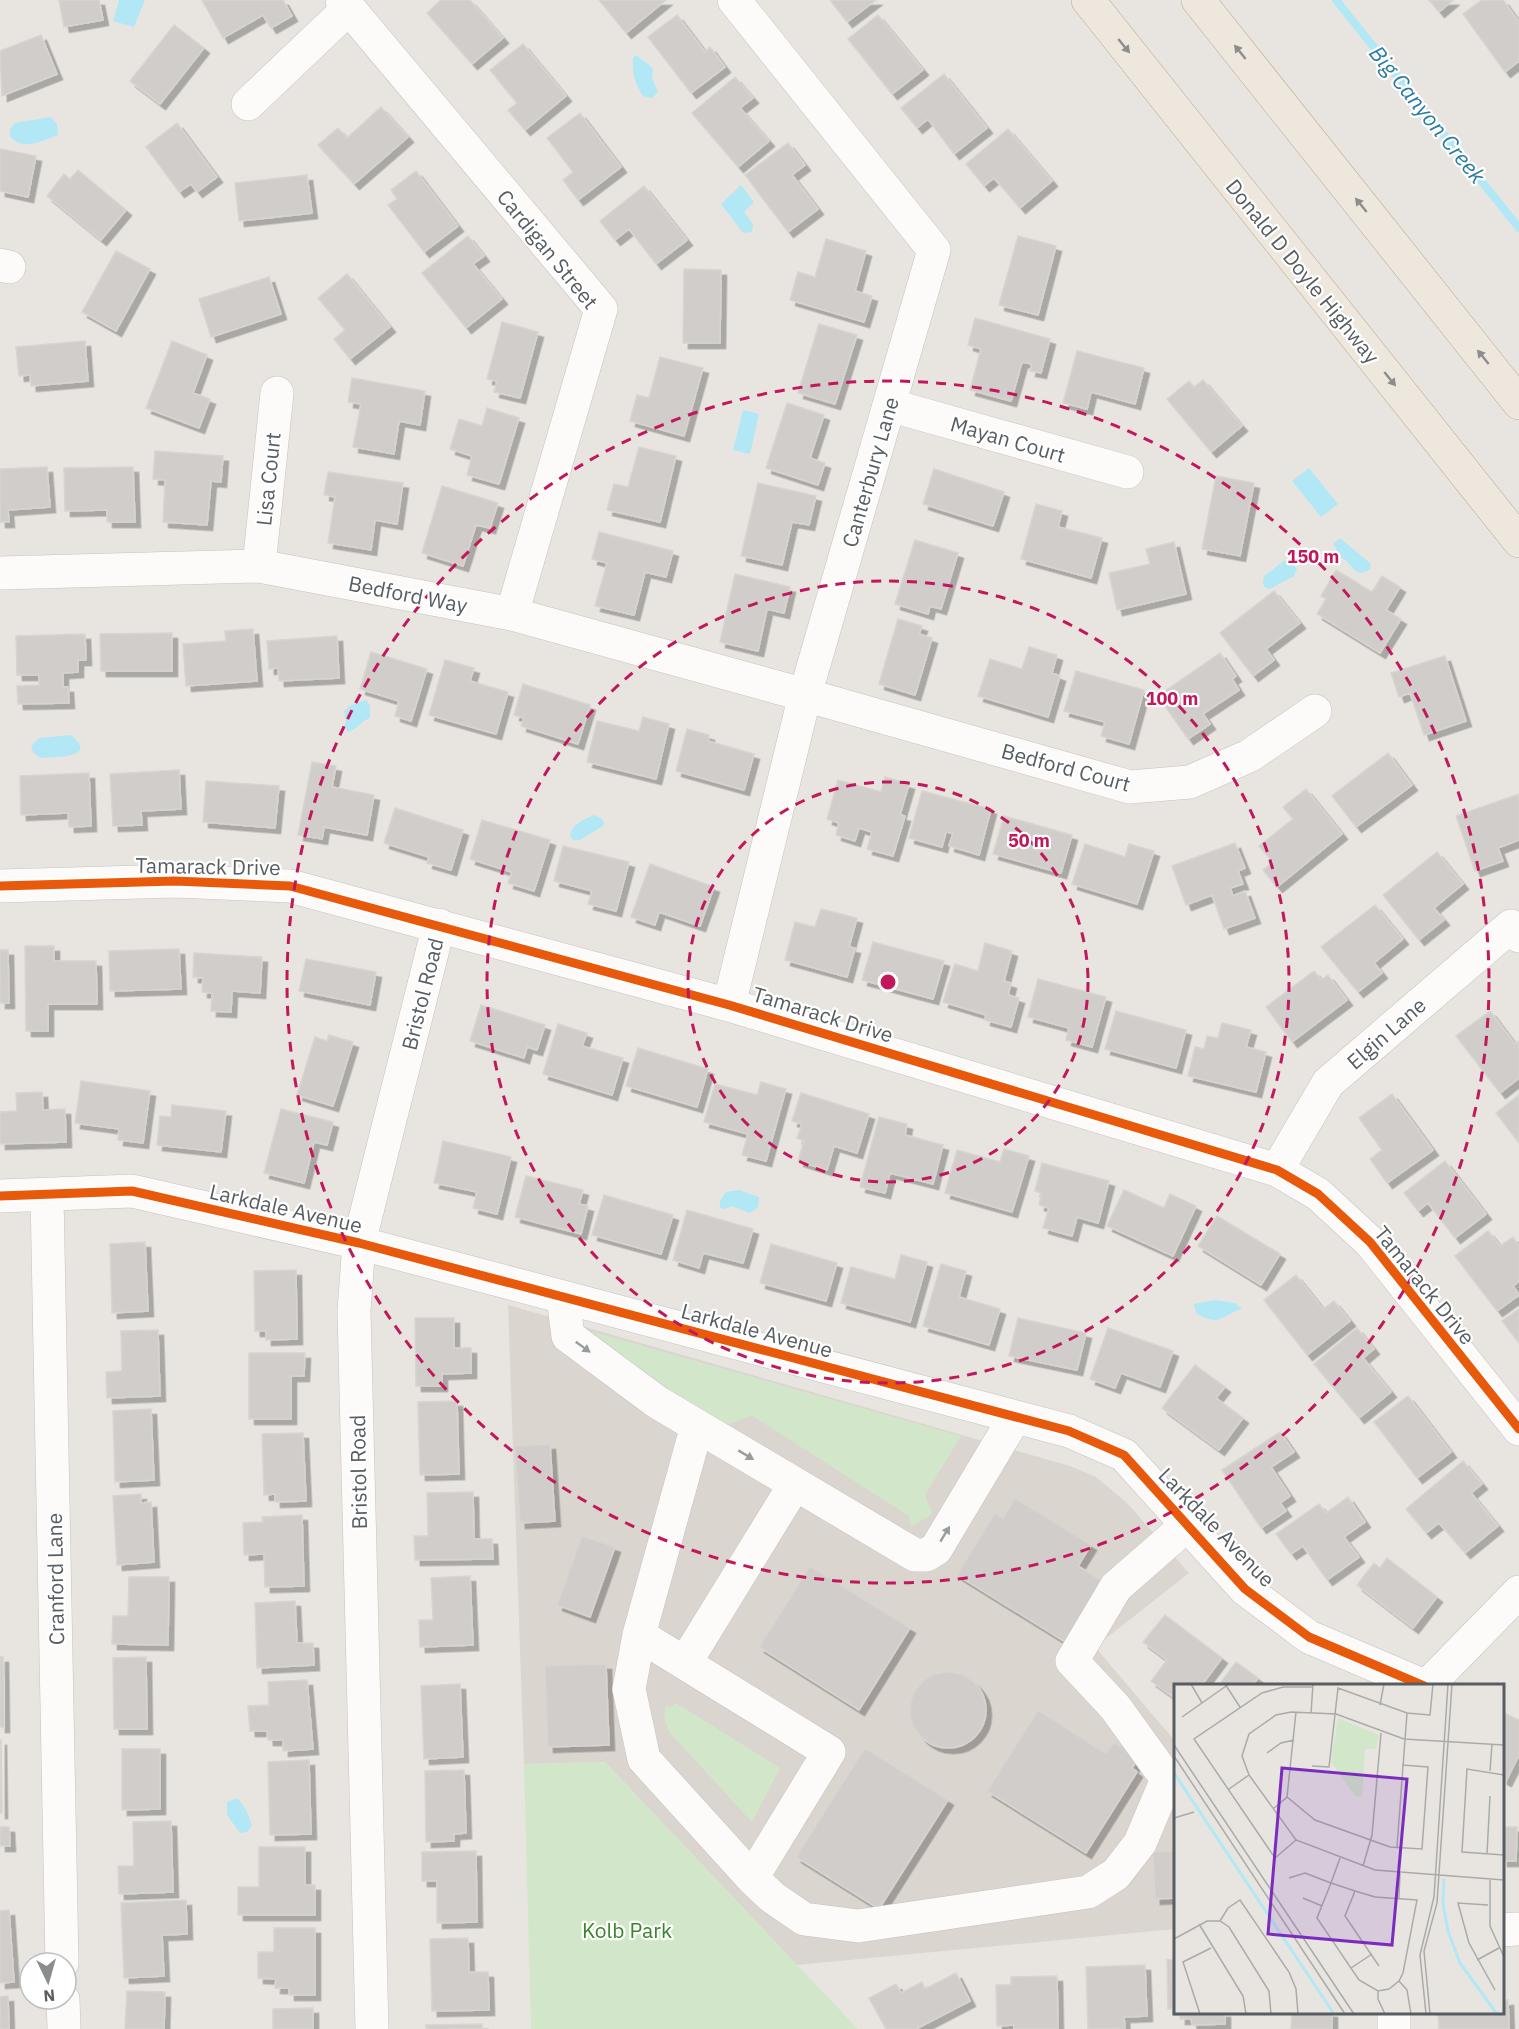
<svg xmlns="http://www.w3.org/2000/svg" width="1519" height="2029" viewBox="0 0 1519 2029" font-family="'IBM Plex Sans',sans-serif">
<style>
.education{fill:#dbd5cf}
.green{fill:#d2e7c9}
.water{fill:#b2e7f6}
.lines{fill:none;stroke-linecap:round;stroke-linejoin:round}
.stream{stroke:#b2e7f6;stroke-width:8}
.building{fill:#d0cdcb;stroke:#d8d4d0;stroke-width:1.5;filter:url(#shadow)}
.minor-casing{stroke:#c3c3c2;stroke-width:34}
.highway-casing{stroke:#bfa68f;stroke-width:34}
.minor{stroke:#fcfbfa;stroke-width:33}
.highway{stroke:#eee7dd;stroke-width:33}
.cycleway-casing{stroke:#fff;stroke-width:13}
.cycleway{stroke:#e8590c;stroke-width:9}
.oneway{fill:#8c8d8c}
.oneway2{fill:#999c9e}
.ring{fill:none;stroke:#c2185b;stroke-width:3;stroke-dasharray:10 8}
.labels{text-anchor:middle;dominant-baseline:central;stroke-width:4.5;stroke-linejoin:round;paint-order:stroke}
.street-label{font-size:21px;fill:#575d61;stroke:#fff}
.park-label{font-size:21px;fill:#39852b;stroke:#fff}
.water-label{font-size:22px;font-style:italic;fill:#2a7c9f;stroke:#fff}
.inset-river{fill:none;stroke:#b2e7f6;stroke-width:3}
.inset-road{fill:none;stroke:#aaaba9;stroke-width:1.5}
.view{fill:#7b2cbf;fill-opacity:0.15;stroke:#7b2cbf;stroke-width:3}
.inset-edge{fill:none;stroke:#575d61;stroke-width:3}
.centre{fill:#c2185b;stroke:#fff;stroke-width:3}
.ring-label{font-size:18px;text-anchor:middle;font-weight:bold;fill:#c2185b;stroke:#fff;stroke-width:4.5;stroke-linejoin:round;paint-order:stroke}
</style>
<defs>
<filter id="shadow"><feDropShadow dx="5.5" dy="5.5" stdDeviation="0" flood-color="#0004"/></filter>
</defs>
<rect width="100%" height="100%" fill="#e8e5e0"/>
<path class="education" d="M508 1305 1070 1466 1096 1477 1127 1503 1189 1573 1095 1647 1175 1741V1929L797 1965 605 1762 524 1764Z"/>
<path class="green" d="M590 1331 961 1436 925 1495 932 1514 911 1527 909 1516 751 1415 724 1427 619 1360Z
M676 1703 780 1768 752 1822 670 1733C666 1724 662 1715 666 1706L670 1708Z
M605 1762 858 2029H531L524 1764Z"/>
<path class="water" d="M119 0H145L134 27 113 21Z
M636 55 653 68 652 78 658 92 652 98 643 96C635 84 632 73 633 58Z
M51 117 57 124 58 135C41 141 23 152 10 136V129L15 123Z
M741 185 754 202 744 212 753 224 752 232 743 233 721 204Z
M743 410 759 414 750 454 733 450Z
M1309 468 1338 504 1321 517 1292 481Z
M1340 538 1370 563 1371 568C1355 582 1352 562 1341 557L1333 544Z
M1289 560 1297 569 1294 576 1270 589 1264 587 1263 583 1264 576 1284 561Z
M365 700 367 701 370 706V718C361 721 356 730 348 732L344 727 346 721 344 711 351 705Z
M71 735C100 759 54 757 40 758L33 752 31 746 39 738Z
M594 815 601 818 604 822 603 826 580 840H573L570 835C573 823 585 819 594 815Z
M739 1190 759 1197C759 1207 758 1209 749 1213L732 1206 725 1209 720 1208V1201L726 1192Z
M1215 1300 1235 1303 1242 1309C1220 1315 1222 1328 1196 1313L1194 1304Z
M237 1798C244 1805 250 1816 252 1826L247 1832 240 1833 227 1815V1802Z"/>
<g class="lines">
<path class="stream" d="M1336 0 1519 228"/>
</g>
<path class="building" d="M59 0H99L103 20 64 27Z
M202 0H283L292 16 271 28 263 15 223 38Z
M441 0H470L503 38 472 64 427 13Z
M599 0H666L626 33Z
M830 0H876L847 22Z
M1429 0H1453L1439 12Z
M1482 0H1503L1519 22V61L1505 72 1463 14Z
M677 15 705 52 710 47 725 67 691 93 648 37Z
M878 15 923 70 892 94 848 39Z
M174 25 204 48 160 104 130 81Z
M41 35 57 74 2 96 0 51Z
M523 44 566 96 525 130 508 110 517 103 490 70Z
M944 74 987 128 954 154 928 119 917 128 901 108Z
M735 77 753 98 740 108 769 141 738 167 692 113Z
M381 107 408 137 354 184 318 145 338 128 347 138Z
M580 113 621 167 578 200 563 180 573 172 547 138Z
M177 123 217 177 197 192 191 184 179 192 146 147Z
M1008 129 1052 181 1020 208 994 178 984 186 966 164Z
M788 143 805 165 792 175 818 209 788 232 745 175Z
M0 149 36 156 28 197 0 191Z
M78 170 126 210 101 240 47 196 64 174 70 179Z
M416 171 458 226 424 252 388 205 397 199 391 190Z
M307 175 312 213 239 221 235 183Z
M644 186 687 240 656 264 629 229 615 240 600 221Z
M468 236 484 256 473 264 502 299 466 328 422 273Z
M1018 236 1056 246 1038 315 999 305Z
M826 239 866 251 855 291 872 296 864 322 790 300 798 272 815 277Z
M116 251 150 269 116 331 82 312Z
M684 269 721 270 720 343H683Z
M347 274 390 327 350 359 334 339 345 330 318 298Z
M269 277 281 314 211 337 199 299Z
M975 318 1050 339 1041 373 1030 371 1032 364 1022 362 1011 401 970 390 981 349 968 345Z
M502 322 538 332 520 398 494 392 497 381 487 379Z
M819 324 857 335 835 404 798 393Z
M85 341 88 381 31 386 30 375 19 376 16 347Z
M172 341 207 355 193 393 210 399 199 428 146 408Z
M1077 351 1144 368 1135 404 1091 392 1087 409 1063 403Z
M660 357 703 368 684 436 630 421 637 395 649 398Z
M352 378 425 391 420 425 399 421 394 454 353 447 361 404 348 402Z
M1203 380 1242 426 1211 452 1167 399 1189 381 1194 387Z
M787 403 824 415 810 458 825 463 818 485 766 468Z
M487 408 519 418 499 484 467 475 472 456 450 449 459 419 482 426Z
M639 447 676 456 660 522 607 510 614 484 628 487Z
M155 451 223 456 221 482 211 481 207 525 163 522 165 480 153 479Z
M47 467 50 507 8 510 9 522H0V469Z
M133 467 135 522H107V510L65 511 64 468Z
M934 469 1004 492 993 526 923 504Z
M328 472 403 483 397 524 375 520 371 550 328 543 335 497 324 495Z
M1216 476 1254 483 1240 556 1202 549Z
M758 483 816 496 809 525 792 522 782 565 741 556Z
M442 486 498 503 490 528 476 525 463 566 422 553Z
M1036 504 1062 511 1058 527 1102 538 1091 578 1021 559Z
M599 532 673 551 666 577 645 572 634 615 595 606 607 563 592 559Z
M915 540 958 553 941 609 930 606 928 614 895 604Z
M1174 542 1186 594 1117 610 1109 573 1150 564 1146 549Z
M1336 570 1372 592 1382 576 1400 587 1386 610 1401 619 1380 653 1317 614 1326 599 1321 596Z
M735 574 790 587 784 613 767 609 758 651 720 642Z
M1274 591 1300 623 1266 649 1274 660 1253 676 1220 633Z
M898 619 922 626 919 634 932 638 915 695 879 684Z
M253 629 257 681 186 686 183 644 226 641 225 631Z
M172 633V671H101L100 634Z
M85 634 86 660H78V672L63 673V687H68L69 703 18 704 17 686 39 685V675H17L16 636Z
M337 636 339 678 279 681 278 668 269 669 267 641Z
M1029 647 1057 655 1052 673 1060 676 1048 717 978 696 990 659 1022 669Z
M371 652 427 669 411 721 395 716 399 701 360 689Z
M1220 653 1236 676 1232 679 1239 690 1203 714 1210 724 1188 739 1158 696Z
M1445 656 1466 721 1424 735 1410 693 1399 697 1391 673Z
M445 660 474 668 470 681 508 692 496 734 429 715Z
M1076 671 1144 690 1129 744 1101 736 1105 722 1064 711Z
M523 684 590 705 578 744 521 726 524 718 514 715Z
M643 717 669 724 656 779 587 762 597 721 639 731Z
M687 729 709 735 708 741 754 754 744 790 676 771Z
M1388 753 1412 785 1356 827 1332 796Z
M312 762 336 766 332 787 374 795 367 835 324 827 322 839 298 835Z
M179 770 181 809 141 811 142 825 113 826 110 774Z
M89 773 91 826 69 827 68 813 21 815 20 776Z
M885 777 909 784 900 815 905 816 893 856 867 849 872 832 859 828 855 841 836 835 839 823 827 819 838 780 881 792Z
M206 781 279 786 275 828 203 822Z
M1306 789 1342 834 1277 887 1263 870 1273 862 1259 846 1293 819 1283 807Z
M922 791 991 809 979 855 949 846 953 833 946 832 942 847 909 838Z
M1519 794V840L1498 848 1503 861 1475 871 1456 816Z
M395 808 463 830 451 870 427 863 429 857 384 843Z
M1004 816 1072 835 1061 873 993 854Z
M482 820 550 840 534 891 508 883 512 872 470 859Z
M1235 843 1245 868 1238 871 1243 884 1230 888 1233 896 1245 891 1255 918 1224 929 1212 895 1186 905 1172 866Z
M1085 844 1125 857 1129 844 1154 851 1137 904 1072 884Z
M563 846 629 862 616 911 588 904 592 891 554 881Z
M1437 852 1463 884 1434 908 1444 920 1419 940 1383 895Z
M650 864 714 887 700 926 659 912 655 925 631 917Z
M1375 905 1403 939 1374 963 1382 973 1358 992 1321 947Z
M821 909 857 918 849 947 855 948 847 977 785 960 795 922 815 927Z
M873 942 944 961 933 999 862 980Z
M985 943 1012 951 1004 981 1011 983 1008 995 1019 998 1011 1027 985 1020 986 1015 943 1002 955 964 978 971Z
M25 946H54V961H96L97 1004H48V1031H26Z
M179 949 181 989 110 991 109 951Z
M0 950H8L9 1003H0Z
M194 953 262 957 260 993 232 991 231 1012 211 1011 212 993 202 992 203 978 193 977Z
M306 959 376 972 370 1005 299 991Z
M1314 971 1321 980 1328 975 1347 1000 1292 1042 1266 1007Z
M1038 979 1106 997 1092 1047 1066 1040 1069 1028 1028 1017Z
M481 1005 545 1025 537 1050 527 1047 524 1058 470 1041Z
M1116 1011 1186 1030 1176 1068 1105 1049Z
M1490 1011 1515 1044 1519 1041V1078L1500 1093 1456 1036Z
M1222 1023 1251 1030 1246 1047 1266 1052 1256 1092 1188 1076 1195 1047 1204 1049 1207 1036 1218 1038Z
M558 1024 587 1033 582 1046 623 1058 612 1095 543 1074Z
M329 1035 353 1042 333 1106 297 1095 315 1037 327 1041Z
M638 1048 708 1069 697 1107 626 1086Z
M81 1081 150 1091 143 1143 118 1140 119 1129 75 1123Z
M761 1082 786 1089 766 1161 742 1155 748 1134 704 1122 715 1084 757 1095Z
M42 1092 43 1110 65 1109 66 1142 0 1144V1112L17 1111 16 1093Z
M801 1093 869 1114 857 1153 834 1146 827 1170 798 1161 804 1141 797 1138 802 1124 792 1121Z
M1392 1094 1433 1150 1387 1183 1370 1159 1382 1150 1359 1118Z
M1519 1095V1143L1496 1113Z
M172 1105 226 1111 221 1152 157 1145 160 1116 171 1117Z
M281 1109 333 1122 327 1145 314 1142 304 1183 264 1173Z
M879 1117 907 1124 905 1135 943 1145 933 1184 890 1173 885 1193 860 1187Z
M443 1141 511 1157 497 1214 473 1208 477 1192 434 1183Z
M1004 1149 1029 1156 1012 1212 945 1193 957 1150 1000 1162Z
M1445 1161 1486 1214 1455 1238 1428 1203 1418 1211 1404 1193Z
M1042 1163 1109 1181 1098 1223 1077 1217 1072 1236 1043 1228 1049 1208 1039 1205 1042 1193 1035 1191Z
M526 1176 583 1190 579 1204 588 1206 581 1234 515 1217Z
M1124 1190 1164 1208 1170 1194 1196 1206 1173 1256 1107 1226Z
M604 1195 673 1215 661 1254 592 1235Z
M687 1210 753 1229 743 1263 703 1253 699 1268 673 1260Z
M1217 1216 1280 1254 1261 1285 1198 1246Z
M1488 1231 1500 1246 1513 1237 1519 1246V1281L1513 1286 1519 1295 1497 1311 1455 1256Z
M145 1242 148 1311 112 1313 110 1244Z
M771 1244 837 1263 826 1301 760 1283Z
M901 1255 927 1262 910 1322 841 1303 851 1267 895 1279Z
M941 1264 966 1271 959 1297 1000 1309 989 1345 923 1326Z
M296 1270 297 1339 266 1340V1331H255L254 1271Z
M1296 1275 1323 1309 1334 1301 1350 1321 1307 1355 1264 1300Z
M1519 1309V1343L1502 1321Z
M415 1318H454V1348H471V1373L442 1374V1386H416Z
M1018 1318 1086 1333 1077 1370 1009 1356Z
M1108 1328 1173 1351 1160 1387 1121 1373 1115 1388 1090 1379Z
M1357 1328 1374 1349 1363 1358 1391 1392 1359 1418 1314 1364Z
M158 1330 160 1396 107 1398 106 1372 122 1371 121 1331Z
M249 1353H305L304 1376H291V1419H249Z
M1195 1365 1225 1387 1216 1398 1243 1418 1219 1450 1162 1408Z
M1408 1396 1451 1452 1417 1478 1374 1422Z
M457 1401 459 1474 420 1475 418 1402Z
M151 1409 154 1480 115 1482 113 1411Z
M1280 1432 1294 1452 1271 1467 1290 1496 1280 1503 1286 1511 1261 1528 1222 1470Z
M303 1433 306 1501 275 1502V1494L264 1495 262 1434Z
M550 1444 555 1521 520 1523 515 1446Z
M1463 1461 1482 1484 1471 1493 1498 1526 1465 1553 1439 1523 1426 1533 1406 1509Z
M473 1492 474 1539H492L493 1559 415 1560 414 1536H428L427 1493Z
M141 1494V1503L151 1502 154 1562 117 1565 113 1496Z
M1348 1497 1365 1522 1344 1537 1359 1557 1327 1580 1303 1546 1291 1554 1276 1534 1319 1504 1326 1513Z
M1015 1498 1091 1545 1078 1566 1107 1584 1070 1645 957 1575 995 1513 1003 1518Z
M302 1515 304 1586 265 1587 264 1554 244 1555 243 1523 263 1522 262 1517Z
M582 1536 615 1547 590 1617 557 1605Z
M1387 1558 1437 1597 1413 1628 1357 1585 1374 1563 1380 1568Z
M810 1566 910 1628 859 1710 759 1647Z
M470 1576 473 1645 420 1647 419 1620H433L431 1578Z
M129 1577H169L168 1645 112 1644 113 1616H128Z
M295 1601 297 1643H313L314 1665 257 1668 255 1603Z
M1165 1615 1222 1658 1201 1686H1176V1699L1151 1681 1167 1660 1143 1642Z
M0 1657H3L4 1727H0Z
M146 1657 147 1729H114L113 1658Z
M1236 1662 1258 1678 1252 1686H1218Z
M606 1664 609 1745 548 1747 545 1666Z
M910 1710a38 38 0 1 1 76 0a38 38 0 1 1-76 0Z
M307 1680 313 1749 283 1751V1740H268L267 1731H250L248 1706 269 1705 268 1682Z
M460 1684 463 1757 424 1759 421 1686Z
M1038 1710 1106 1754 1114 1742 1139 1758 1132 1768 1137 1772 1086 1853 987 1791Z
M1502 1712 1519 1720V1755L1506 1781 1502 1779Z
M0 1740H1L2 1813H0Z
M865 1748 948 1800 879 1909 796 1857Z
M122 1749H160V1809L122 1810Z
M309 1760 311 1834 270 1835 268 1762Z
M464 1770 466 1833 454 1834V1841L426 1842 425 1771Z
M171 1821 173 1892 119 1894 118 1866H134L133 1822Z
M0 1827H9L10 1846H0Z
M1502 1827H1517L1516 1861H1502Z
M259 1847H305V1885H315V1915H238V1887H259Z
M476 1851 477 1922 437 1923V1881H422V1852Z
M1176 1851V1898L1155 1899 1153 1852Z
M186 1900 187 1934 162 1935 164 1976 124 1978 121 1903Z
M9 1910 14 1982 0 1983V1911Z
M274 1928H315V1995H289V1988H275L276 1979 258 1978V1952H274Z
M468 1938 469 1972H488L489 2010 432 2011 430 1939Z
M1176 1959V2009H1168L1167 1960Z
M1145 1965 1147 2016 1124 2017 1125 2028 1088 2029 1086 1967Z
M956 1973 970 2001 916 2029H886L869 1998 896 1984 901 1993 922 1982 925 1989Z
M1057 1976 1058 2029H1014V2025L997 2026 996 1985H1011V1977Z
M127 1991 165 1992 164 2029H125Z
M8 1996 9 2029H0V1997Z
M1508 2000 1509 2029H1439L1438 2012H1502V2001Z
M313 2008V2029H273V2009Z
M1180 2012H1225V2024L1192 2025 1191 2019H1180Z
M1292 2012H1332V2029H1291Z
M482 2024V2029H426V2025Z"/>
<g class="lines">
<defs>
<path id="minor" d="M342 0 601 309 512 614
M248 104 349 8
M0 265 9 267
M889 405 1127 472
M259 566 277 393
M0 573 259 566 512 614 805 695 1130 787 1190 782 1249 756 1315 711
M0 886 175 881 290 886 729 1005 1277 1170 1318 1194 1370 1242 1519 1429
M729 1005 805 695 934 250 734 0
M1277 1170 1328 1083 1511 926 1519 936
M47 1195 62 1963
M0 1196 132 1191 359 1243 1069 1431 1124 1455 1245 1589 1309 1637 1424 1686
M563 1297 568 1336 657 1402 915 1555H926L936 1549 1015 1417
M697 1426 639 1635 629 1689 644 1759 752 1878 772 1897 804 1919 858 1926 1088 1892 1116 1874 1140 1843 1167 1779 1115 1707 1072 1661 1116 1587 1188 1524
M639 1635 829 1752 752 1878
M685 1663 795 1484
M1427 1686 1519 1592
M1502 1930 1516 1929
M63 1999 64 2029
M1394 2012V2029
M372 2029 354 1311 359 1243 439 925"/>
<path id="highway" d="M1088 0 1519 541
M1198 0 1519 403"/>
</defs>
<use href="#minor" class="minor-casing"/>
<use href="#highway" class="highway-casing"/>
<use href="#minor" class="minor"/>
<use href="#highway" class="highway"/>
<defs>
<path id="cycleway" d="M0 886 175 881 290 886 729 1005 1277 1170 1318 1194 1370 1242 1519 1429
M0 1196 132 1191 359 1243 1069 1431 1124 1455 1245 1589 1309 1637 1424 1686"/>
</defs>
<use href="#cycleway" class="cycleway-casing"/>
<use href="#cycleway" class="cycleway"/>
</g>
<defs><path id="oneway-solid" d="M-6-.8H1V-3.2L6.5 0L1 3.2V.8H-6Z" transform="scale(1.5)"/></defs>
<g class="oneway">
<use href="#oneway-solid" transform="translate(1124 46) rotate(51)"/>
<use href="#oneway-solid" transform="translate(1240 52) rotate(-129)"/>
<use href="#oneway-solid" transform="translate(1361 205) rotate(-129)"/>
<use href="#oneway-solid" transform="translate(1483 357) rotate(-129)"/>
<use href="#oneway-solid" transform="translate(1390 379) rotate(51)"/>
</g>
<g class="oneway2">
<use href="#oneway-solid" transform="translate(583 1347) rotate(36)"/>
<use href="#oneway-solid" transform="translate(746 1455) rotate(31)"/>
<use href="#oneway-solid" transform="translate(945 1534) rotate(-59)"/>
</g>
<g class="ring">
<circle cx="888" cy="982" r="200"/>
<circle cx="888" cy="982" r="401"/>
<circle cx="888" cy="982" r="601"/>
</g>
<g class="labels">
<g class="street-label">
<text transform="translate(548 249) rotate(51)">Cardigan Street</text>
<text transform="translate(1303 271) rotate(51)">Donald D Doyle Highway</text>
<text transform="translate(1008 439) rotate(16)">Mayan Court</text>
<text transform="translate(870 472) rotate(-74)">Canterbury Lane</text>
<text transform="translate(268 479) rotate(-84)">Lisa Court</text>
<text transform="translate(408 594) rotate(11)">Bedford Way</text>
<text transform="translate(1066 767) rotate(15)">Bedford Court</text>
<text transform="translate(208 866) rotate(1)">Tamarack Drive</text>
<text transform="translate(422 994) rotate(-76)">Bristol Road</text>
<text transform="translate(823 1014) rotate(17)">Tamarack Drive</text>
<text transform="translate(1386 1033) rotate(-41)">Elgin Lane</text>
<text transform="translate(286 1208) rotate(13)">Larkdale Avenue</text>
<text transform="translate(1425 1285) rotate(51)">Tamarack Drive</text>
<text transform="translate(757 1330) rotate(15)">Larkdale Avenue</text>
<text transform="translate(358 1472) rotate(-91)">Bristol Road</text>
<text transform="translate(1217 1527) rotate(46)">Larkdale Avenue</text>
<text transform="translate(55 1579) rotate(-91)">Cranford Lane</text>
</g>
<g class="park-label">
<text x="627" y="1930">Kolb Park</text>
</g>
<g class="water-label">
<text transform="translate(1428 114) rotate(51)">Big Canyon Creek</text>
</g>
</g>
<g transform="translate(1174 1684)">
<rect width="330" height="330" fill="#e8e5e0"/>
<path d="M164 34 205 51 202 65H191L188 113 181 112 157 78Z" fill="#d2e7c9"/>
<path class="inset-river" d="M0 89 160 330M270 195 269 220 274 247 286 279 323 330"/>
<path class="inset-road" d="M17 0 28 19M51 0 66 23M206 21 210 0M137 29 139 0M8 33 55 0M0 61 180 330M330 61 230 55 162 30 117 28 102 31 75 50 68 72 75 91 122 156 201 186 330 196M93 69 107 59 120 56M0 72 171 330M138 82 155 83 164 4 233 29 256 31 259 0M316 87 318 60M330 91 293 85 288 168 330 171M55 105 75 91M113 113 141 136 216 163 248 165 254 83 228 81M99 125 113 113 122 28M0 134 20 128M122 156 101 174 20 55 88 9 109 3H139M223 163 233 29M313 170 316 112M189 182 198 151 207 49M115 194 131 189 157 199 181 207 201 213 243 216 229 289 225 297 215 305 204 307 185 296 143 234 157 199 166 174M316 196V242L330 273M181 207 171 232 205 282M129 214 148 222M225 214 226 189M314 221 284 219 295 259 321 306M46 237 54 224 66 216 115 288 122 305 124 330M25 240 69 312 72 330M0 255 33 237H46L55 243 95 307 97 330M303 276 325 264M177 284 198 270M225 297 233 306 237 330M204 307V315L211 330M26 330 9 278 37 264M252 330 246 271 260 213 274 0M256 330 250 267 263 219 278 0"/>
<path class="view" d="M108 84 233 95 218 261 94 250Z"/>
<rect width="330" height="330" class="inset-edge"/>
</g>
<circle cx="888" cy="982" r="9" class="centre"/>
<g class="ring-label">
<text x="1313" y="563">150 m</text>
<text x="1172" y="705">100 m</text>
<text x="1029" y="847">50 m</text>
</g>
<g transform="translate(48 1981) rotate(175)"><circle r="28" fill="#ffffff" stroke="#bcbec0" stroke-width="1.5"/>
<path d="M0-4.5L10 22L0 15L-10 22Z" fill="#8a8d8d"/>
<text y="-9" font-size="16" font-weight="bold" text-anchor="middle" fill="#575d61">N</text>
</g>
</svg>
